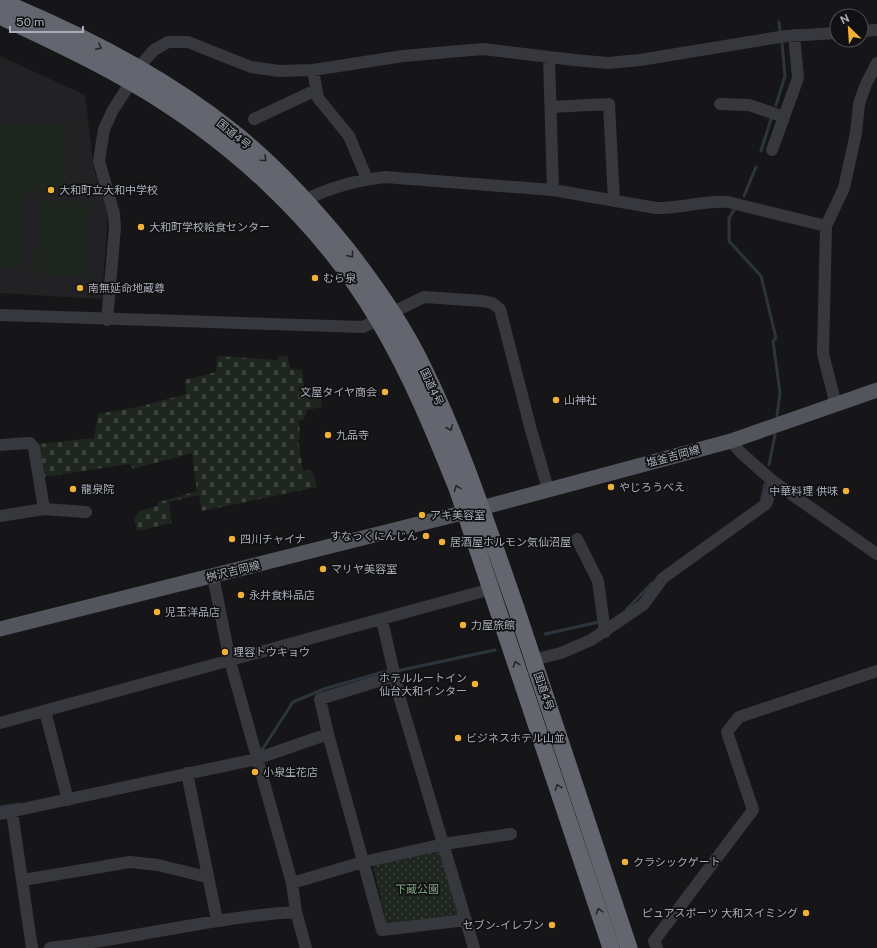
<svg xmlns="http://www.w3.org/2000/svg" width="877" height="948" viewBox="0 0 877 948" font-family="'Public Sans','Noto Sans JP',sans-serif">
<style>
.built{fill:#222225}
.cemetery{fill:url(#cemetery-stones)}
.park{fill:url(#park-dots)}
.garden{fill:#1e261f}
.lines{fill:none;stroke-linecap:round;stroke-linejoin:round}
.stream{stroke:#2c353c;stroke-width:3}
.minor{stroke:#37383d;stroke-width:12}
.major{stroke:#53555c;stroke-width:15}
.highway{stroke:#63666e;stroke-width:17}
.oneway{stroke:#26262a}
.poi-dot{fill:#f2b134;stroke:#111113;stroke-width:1.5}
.labels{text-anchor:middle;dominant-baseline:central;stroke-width:3.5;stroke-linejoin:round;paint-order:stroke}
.street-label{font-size:11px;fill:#a8adb8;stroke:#111113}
.poi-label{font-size:11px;fill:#a8adb8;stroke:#111113;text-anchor:start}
.park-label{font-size:11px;fill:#7fa381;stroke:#111113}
</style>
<defs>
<pattern id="cemetery-stones" width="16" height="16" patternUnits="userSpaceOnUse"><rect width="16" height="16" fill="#1e261f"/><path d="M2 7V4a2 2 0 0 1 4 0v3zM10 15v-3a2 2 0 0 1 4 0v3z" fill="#3c433d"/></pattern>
<pattern id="park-dots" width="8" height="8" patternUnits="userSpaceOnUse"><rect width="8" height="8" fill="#1e261f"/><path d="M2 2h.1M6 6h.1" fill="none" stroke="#3c433d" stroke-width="1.8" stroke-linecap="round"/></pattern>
</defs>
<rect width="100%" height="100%" fill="#161618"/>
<path class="built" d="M0 56 85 95 94 169 108 210 102 299 0 293Z"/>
<path class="cemetery" d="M217 356 278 360V356H287L290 368 302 370 305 392 320 394 322 407 307 410 304 419 299 421 300 438 298 439 303 470 312 471 317 487 202 511 199 495 169 502 172 523 137 531 134 518 140 511 157 506 159 502 197 491 192 453 133 469 130 464 43 477 38 444 94 438 98 414 142 406 186 394 185 380 216 372Z"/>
<path class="park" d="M442 848 460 917 387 925 373 866Z"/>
<path class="garden" d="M67 123 68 190 26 193 20 268 0 267V124Z
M39 200 91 202 87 278 35 275Z"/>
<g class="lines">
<path class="stream" d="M779 22 780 31
M776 105 785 76 782 43
M761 151 771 119
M744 196 756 167
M734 210 729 218V241L761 276 776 338 773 341 780 393 777 416
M769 465 775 435
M761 502 765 484
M627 609 652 583
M545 634 599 622
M397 671 495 650
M260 753 293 702 324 689 383 672 391 671
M0 807 20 804"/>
<path class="minor" d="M861 31 877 30
M549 58 553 190
M313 70 318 98 349 136 367 179
M720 104 749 105 784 117
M551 107 609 104 614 201
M254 119 316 90
M772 150 798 78 794 35
M305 200C329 188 358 180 385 177L553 190 656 208C680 209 703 200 728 202L826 226
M0 315 363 327 424 297 483 301 492 303 500 309 531 430 548 489
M107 320 115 228 114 214 99 161 104 129 113 110 145 60 154 50 168 42H188L251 67 279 71 313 70 403 56 483 49 574 60 608 63 640 60 786 36 837 33
M836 405 823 354 826 226 844 188 856 133 859 104 866 84 877 63
M731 441 740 452 774 482 877 554
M0 445 30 443 34 448 44 509
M0 516 44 509 86 512
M577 539 598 581 605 632
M213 576 230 661 292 883 296 912 306 948
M382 620 400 699 474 948
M533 660 561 653 591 640 643 605 663 578 766 504 774 482
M395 676 320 699 328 734 382 930 466 920
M45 711 68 800
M0 723 491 589
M187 773 217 920
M12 812 32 948
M0 814 256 759 328 734
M23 880 130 862 158 865 207 877
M292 883 363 862 444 844 511 834
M50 948C132 939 213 917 296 912
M657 948 654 941 753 810 727 732 739 717 877 671"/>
<path class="major" d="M0 629 466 512 731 441 877 390"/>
<path class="highway" d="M0 1C80 34 161 75 229 129 273 163 311 205 346 248 374 284 401 322 421 363 460 441 487 525 516 608 554 721 592 834 629 948
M0 16C44 37 89 57 131 82 230 139 321 222 379 321 411 375 434 431 457 488L611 948"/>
</g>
<defs><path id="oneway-chevron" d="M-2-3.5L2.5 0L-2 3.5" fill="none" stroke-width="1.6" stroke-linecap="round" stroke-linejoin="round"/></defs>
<g class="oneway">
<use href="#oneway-chevron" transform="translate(99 47) rotate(27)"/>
<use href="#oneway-chevron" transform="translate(264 159) rotate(43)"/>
<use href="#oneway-chevron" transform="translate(351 255) rotate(51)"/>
<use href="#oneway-chevron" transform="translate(450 428) rotate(67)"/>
<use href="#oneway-chevron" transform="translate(457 488) rotate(-111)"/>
<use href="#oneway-chevron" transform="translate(516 664) rotate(-109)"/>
<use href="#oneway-chevron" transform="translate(558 787) rotate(-109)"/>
<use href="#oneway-chevron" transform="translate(599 911) rotate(-108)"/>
</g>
<g class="poi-dot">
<circle cx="51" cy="190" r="4"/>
<circle cx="141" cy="227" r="4"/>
<circle cx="315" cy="278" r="4"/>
<circle cx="80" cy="288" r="4"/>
<circle cx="385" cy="392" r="4"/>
<circle cx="556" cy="400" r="4"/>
<circle cx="328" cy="435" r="4"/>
<circle cx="611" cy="487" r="4"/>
<circle cx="73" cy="489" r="4"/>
<circle cx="846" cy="491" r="4"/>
<circle cx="422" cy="515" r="4"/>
<circle cx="426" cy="536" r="4"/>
<circle cx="232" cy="539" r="4"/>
<circle cx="442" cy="542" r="4"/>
<circle cx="323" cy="569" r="4"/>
<circle cx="241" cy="595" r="4"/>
<circle cx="157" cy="612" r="4"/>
<circle cx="463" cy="625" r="4"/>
<circle cx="225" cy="652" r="4"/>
<circle cx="475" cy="684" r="4"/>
<circle cx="458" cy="738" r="4"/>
<circle cx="255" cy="772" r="4"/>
<circle cx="625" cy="862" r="4"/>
<circle cx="806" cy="913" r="4"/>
<circle cx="552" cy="925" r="4"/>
</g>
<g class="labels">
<g class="street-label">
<text transform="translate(234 134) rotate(39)">国道4号</text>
<text transform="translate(432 387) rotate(65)">国道4号</text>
<text transform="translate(673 456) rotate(-15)">塩釜吉岡線</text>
<text transform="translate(233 571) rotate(-14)">桝沢吉岡線</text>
<text transform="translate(544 691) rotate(71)">国道4号</text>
</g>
<g class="poi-label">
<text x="59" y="190">大和町立大和中学校</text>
<text x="149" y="227">大和町学校給食センター</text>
<text x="323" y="278">むら泉</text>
<text x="88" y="288">南無延命地蔵尊</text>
<text x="377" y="392" text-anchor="end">文屋タイヤ商会</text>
<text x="564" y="400">山神社</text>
<text x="336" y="435">九品寺</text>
<text x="619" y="487">やじろうべえ</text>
<text x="81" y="489">龍泉院</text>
<text x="838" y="491" text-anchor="end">中華料理 供味</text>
<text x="430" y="515">アキ美容室</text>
<text x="418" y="536" text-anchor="end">すなっくにんじん</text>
<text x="240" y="539">四川チャイナ</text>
<text x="450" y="542">居酒屋ホルモン気仙沼屋</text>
<text x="331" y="569">マリヤ美容室</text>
<text x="249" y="595">永井食料品店</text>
<text x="165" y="612">児玉洋品店</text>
<text x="471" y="625">力屋旅館</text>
<text x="233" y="652">理容トウキョウ</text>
<text x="467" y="678" text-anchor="end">ホテルルートイン<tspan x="467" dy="13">仙台大和インター</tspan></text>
<text x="466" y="738">ビジネスホテル山並</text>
<text x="263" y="772">小泉生花店</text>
<text x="633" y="862">クラシックゲート</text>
<text x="798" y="913" text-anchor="end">ピュアスポーツ 大和スイミング</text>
<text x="544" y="925" text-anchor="end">セブン-イレブン</text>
</g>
<g class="park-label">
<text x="417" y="889">下蔵公園</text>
</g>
</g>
<g transform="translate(849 28) rotate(335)"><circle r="19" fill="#111113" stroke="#4d4f55"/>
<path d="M0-3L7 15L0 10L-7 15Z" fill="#f2b134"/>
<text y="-6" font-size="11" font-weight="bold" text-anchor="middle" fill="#a8adb8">N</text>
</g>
<path d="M10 26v6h73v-6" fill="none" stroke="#a8adb8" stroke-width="2"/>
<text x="16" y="26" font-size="12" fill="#a8adb8" stroke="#111113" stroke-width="3" paint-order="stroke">50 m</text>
</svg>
